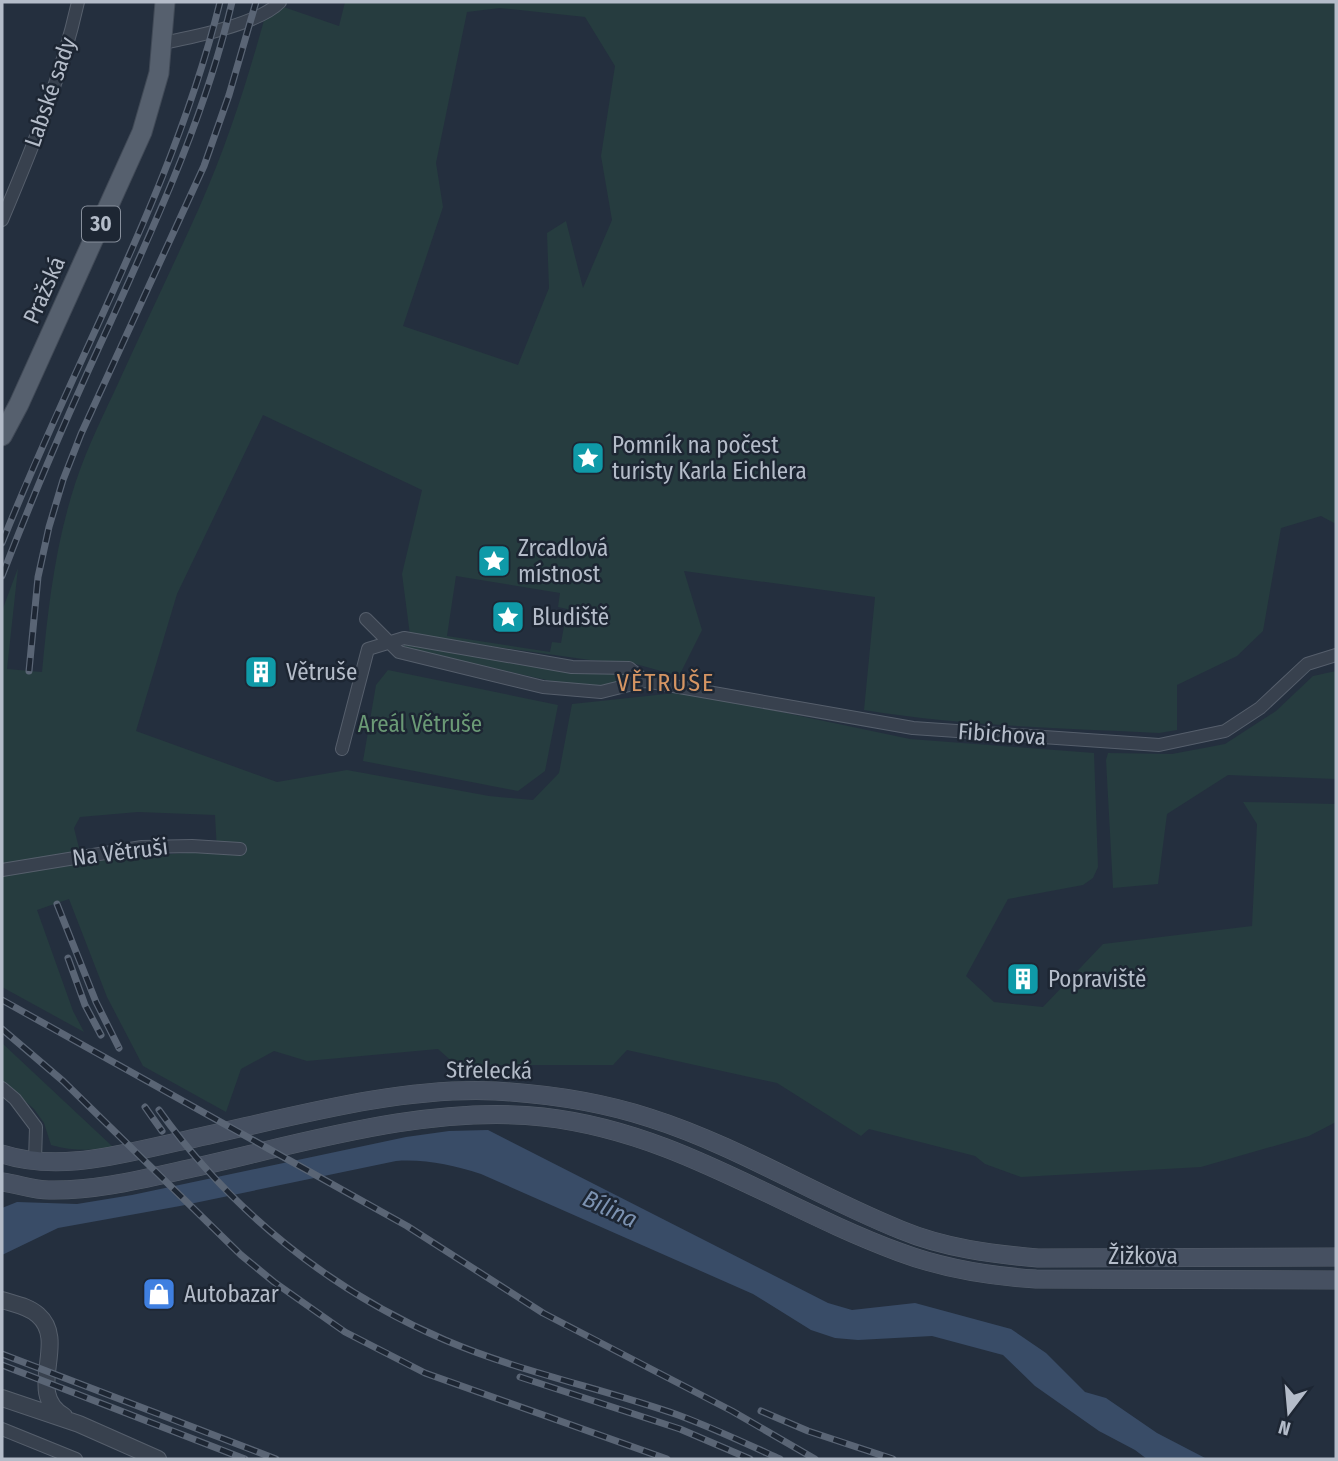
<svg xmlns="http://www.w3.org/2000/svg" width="1338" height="1461" viewBox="0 0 1338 1461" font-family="'Fira Sans Condensed',sans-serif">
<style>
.green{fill:#263c3f;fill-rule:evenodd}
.water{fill:#394c67}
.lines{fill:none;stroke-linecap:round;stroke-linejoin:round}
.minor-casing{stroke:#565f6c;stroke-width:14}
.tertiary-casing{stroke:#565f6c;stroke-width:18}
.secondary-casing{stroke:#565f6c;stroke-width:19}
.primary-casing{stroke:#414a57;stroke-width:21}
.minor{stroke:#38414e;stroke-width:12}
.tertiary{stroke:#38414e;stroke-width:16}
.secondary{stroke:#465061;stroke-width:18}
.primary{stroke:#56606e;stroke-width:19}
.rail-casing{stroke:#5a6575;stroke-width:7}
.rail{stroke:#1d2633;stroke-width:4.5;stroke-dasharray:13;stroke-linecap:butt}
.labels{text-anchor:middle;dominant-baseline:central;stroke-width:5;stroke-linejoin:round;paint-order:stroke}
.shield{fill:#1d2633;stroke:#878f9c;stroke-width:2}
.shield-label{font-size:21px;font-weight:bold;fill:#b4bcc9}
.street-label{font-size:23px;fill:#b4bcc9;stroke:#1d2633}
.poi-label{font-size:23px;fill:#b4bcc9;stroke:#1d2633;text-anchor:start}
.park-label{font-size:23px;fill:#6b9a76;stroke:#1d2633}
.neighbourhood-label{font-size:24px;letter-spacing:2px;fill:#d59563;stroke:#1d2633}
.water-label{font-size:24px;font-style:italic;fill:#7c92b1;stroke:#1d2633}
</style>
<rect width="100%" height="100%" fill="#242f3e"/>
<path class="green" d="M269 2 339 26 345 2H1336V524L1321 516 1281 528 1263 631 1237 656 1177 685V730L1159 733C1061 728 961 726 864 710L875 597 684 571 702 630 679 676 632 663 590 660 410 635 402 574 422 490 263 415 177 594 136 731 277 782 347 770 489 796 533 800 559 773 572 704 685 692 910 739 1094 753 1098 867 1093 878 1083 885 1008 899 966 976 994 1002 1043 1007 1103 944 1252 926 1257 824 1243 802 1336 804V1122L1309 1136 1201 1167 1021 1177 985 1164 975 1156 869 1129 861 1136 777 1083 627 1050 613 1065H456L438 1049 307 1061 274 1051 241 1069 226 1112 143 1066 107 997 69 899 37 910 73 1011 84 1032 2 987V611L18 568 7 669 42 672C48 608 55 546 75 484 87 447 105 412 121 377 147 320 174 264 199 208 229 141 250 72 269 2ZM500 8 585 17 615 66 601 156 612 220 583 288 566 221 547 233 549 288 518 365 403 326 443 207 436 163 467 12ZM456 576 560 593 558 607 567 609 561 643 552 642 550 652 447 636ZM138 812 215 815 217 851 82 860 74 828 80 817Z
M404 644 621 673 627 676C614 690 587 686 569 685L403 648Z
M388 670 558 705 545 771 518 791 363 761 376 685Z
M1336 671V779L1228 775 1167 814 1158 884 1113 888 1106 760 1108 753 1172 754 1225 744 1276 711 1313 676Z
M2 1043 113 1147C91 1151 73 1151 51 1145L44 1123 34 1109 2 1081Z"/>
<path class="water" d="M488 1130 828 1303 852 1310 915 1303 1011 1329 1046 1353 1085 1392 1106 1398 1157 1433 1207 1459H1147L1135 1450 1099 1431 1035 1386 1003 1355 932 1336 858 1340 835 1338 811 1330 753 1294 481 1174C452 1165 426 1159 396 1161L180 1206 58 1228 2 1255V1208L17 1202 77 1204 132 1195 406 1137 449 1131Z"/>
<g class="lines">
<defs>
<path id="minor" d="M163 43C193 37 259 24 280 2
M2 220C32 149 61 78 78 2
M366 619 399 652 543 687 601 692 645 681 913 728 1159 745 1225 731 1260 708 1307 664 1336 655
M342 749 368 649 404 638 572 667 629 668 645 681
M2 870 142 847 192 846 240 849
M2 1088 15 1099 36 1127 35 1161
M2 1429 76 1459"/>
<path id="tertiary" d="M2 1300C14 1304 28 1306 38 1315 69 1342 24 1393 64 1416
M2 1398 79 1424 158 1459"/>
<path id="secondary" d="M2 1154C61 1173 123 1153 182 1141 281 1120 395 1086 496 1091 548 1094 601 1102 650 1118 738 1146 816 1196 901 1230 944 1248 992 1254 1038 1258L1336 1257
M2 1182C18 1184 33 1190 49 1190 96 1191 143 1179 188 1169 300 1144 428 1104 543 1117 677 1132 777 1207 899 1252 944 1269 988 1276 1036 1279L1336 1280"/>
<path id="primary" d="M2 436 19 404 142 132 159 73 165 2"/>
</defs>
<use href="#minor" class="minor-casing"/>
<use href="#tertiary" class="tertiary-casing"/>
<use href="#secondary" class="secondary-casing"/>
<use href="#primary" class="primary-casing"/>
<use href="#minor" class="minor"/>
<use href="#tertiary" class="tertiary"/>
<use href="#secondary" class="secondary"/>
<use href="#primary" class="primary"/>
<defs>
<path id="rail" d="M2 543C73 362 173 192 220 2
M2 576C35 490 72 405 111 321 158 217 206 113 232 2
M29 671 38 577 49 527 63 480 81 434 204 166 229 95 256 2
M57 904 96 1002 119 1048
M68 958 85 1005 101 1035
M2 1000 407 1226 543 1313 732 1411 815 1459
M2 1029 63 1081 241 1255 274 1282 345 1332 425 1373 667 1459
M145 1107 162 1131
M159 1110C231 1211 331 1291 445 1340 520 1372 601 1388 678 1415 713 1428 747 1444 780 1459
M2 1354 276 1459
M2 1365 245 1459
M520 1377 680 1429 750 1459
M761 1411 808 1431 893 1459"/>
</defs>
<use href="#rail" class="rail-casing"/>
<use href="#rail" class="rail"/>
</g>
<defs>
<symbol id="sight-square" viewBox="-11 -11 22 22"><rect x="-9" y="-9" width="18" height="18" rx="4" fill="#0f9aa8" stroke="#1d2633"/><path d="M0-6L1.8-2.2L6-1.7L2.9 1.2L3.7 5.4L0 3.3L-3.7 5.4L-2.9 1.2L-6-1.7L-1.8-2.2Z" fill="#fff"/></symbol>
<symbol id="building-square" viewBox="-11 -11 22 22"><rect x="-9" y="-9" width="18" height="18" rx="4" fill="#0f9aa8" stroke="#1d2633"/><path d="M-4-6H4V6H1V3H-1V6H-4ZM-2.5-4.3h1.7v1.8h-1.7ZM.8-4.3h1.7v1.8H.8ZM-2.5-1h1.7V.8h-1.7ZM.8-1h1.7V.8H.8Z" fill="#fff"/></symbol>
<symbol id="shop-square" viewBox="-11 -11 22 22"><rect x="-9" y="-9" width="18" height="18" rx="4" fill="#3f7fe0" stroke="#1d2633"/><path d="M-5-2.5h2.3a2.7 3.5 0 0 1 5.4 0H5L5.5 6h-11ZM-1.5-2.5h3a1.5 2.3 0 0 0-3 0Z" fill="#fff"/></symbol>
</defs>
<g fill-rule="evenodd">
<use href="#sight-square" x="569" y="439" width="38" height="38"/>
<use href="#sight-square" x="475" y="542" width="38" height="38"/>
<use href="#sight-square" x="489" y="598" width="38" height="38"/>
<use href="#building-square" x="242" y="653" width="38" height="38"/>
<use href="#building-square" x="1004" y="960" width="38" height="38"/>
<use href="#shop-square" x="140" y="1275" width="38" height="38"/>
</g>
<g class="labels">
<rect class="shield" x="82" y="206.5" width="38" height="35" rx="5"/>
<g class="shield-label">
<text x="101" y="224">30</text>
</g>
<g class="street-label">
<text transform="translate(50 92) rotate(-71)">Labské sady</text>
<text transform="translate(44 290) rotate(-66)">Pražská</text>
<text transform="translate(1002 734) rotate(4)">Fibichova</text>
<text transform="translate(120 852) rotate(-7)">Na Větruši</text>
<text transform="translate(489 1070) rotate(1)">Střelecká</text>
<text x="1143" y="1256">Žižkova</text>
</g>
<g class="poi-label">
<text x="612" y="445">Pomník na počest<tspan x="612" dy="26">turisty Karla Eichlera</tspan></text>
<text x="518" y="548">Zrcadlová<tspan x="518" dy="26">místnost</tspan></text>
<text x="532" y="617">Bludiště</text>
<text x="286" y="672">Větruše</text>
<text x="1048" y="979">Popraviště</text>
<text x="184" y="1294">Autobazar</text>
</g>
<g class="park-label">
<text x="420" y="724">Areál Větruše</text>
</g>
<g class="neighbourhood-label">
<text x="666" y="683">VĚTRUŠE</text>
</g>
<g class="water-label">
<text transform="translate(610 1209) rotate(25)">Bílina</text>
</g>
</g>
<rect width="1338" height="1461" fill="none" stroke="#b4bcc9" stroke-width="7"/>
<g transform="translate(1289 1412) rotate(196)" stroke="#1d2633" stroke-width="5" paint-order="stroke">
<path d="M0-5L12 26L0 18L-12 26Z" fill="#b4bcc9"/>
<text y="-10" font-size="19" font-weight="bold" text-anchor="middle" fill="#b4bcc9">N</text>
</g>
</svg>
